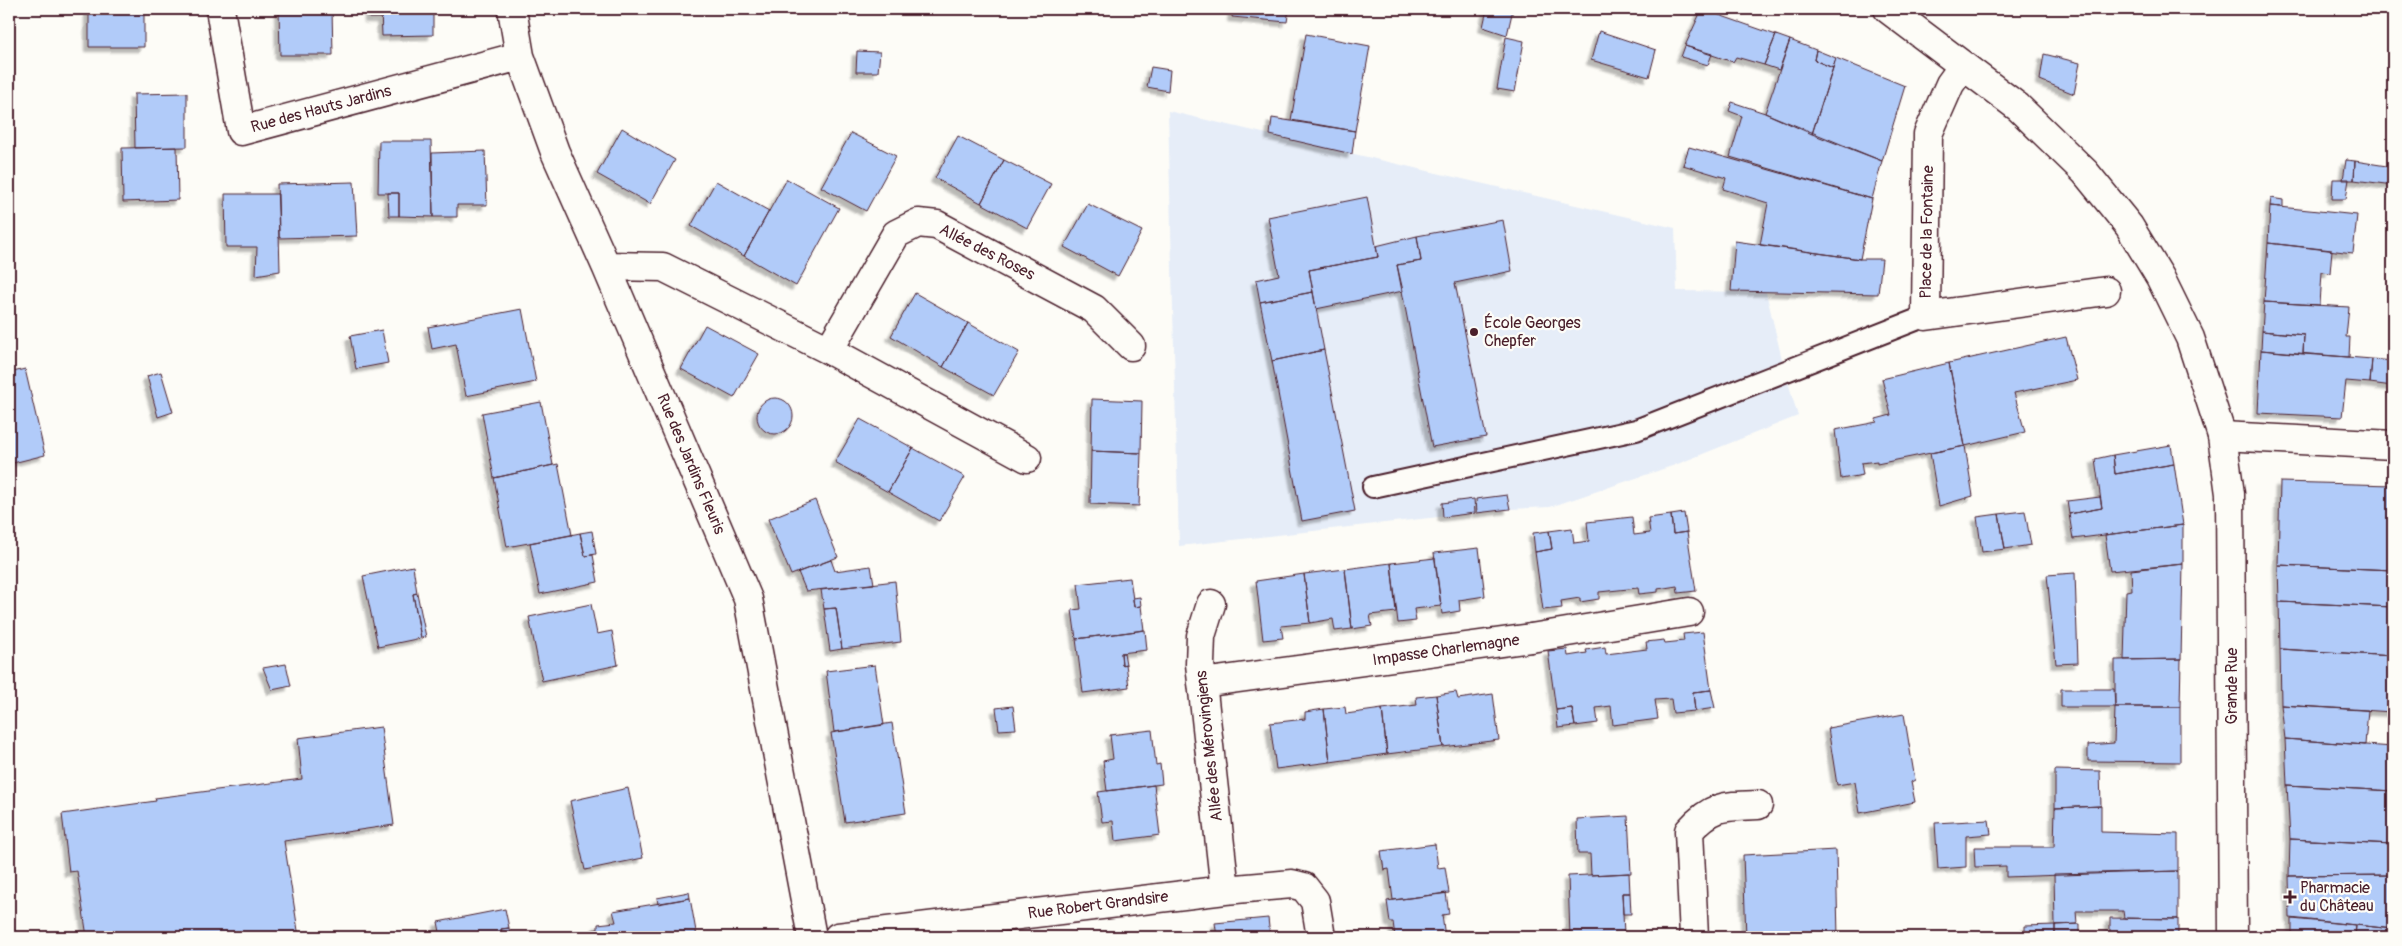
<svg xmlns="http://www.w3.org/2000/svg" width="2402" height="946" viewBox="0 0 2402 946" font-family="Pangolin,sans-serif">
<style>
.built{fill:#e6edf8}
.building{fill:#b1cbf9;stroke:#4a1f2b;filter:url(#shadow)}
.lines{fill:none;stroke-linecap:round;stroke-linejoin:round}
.service-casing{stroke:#4a1f2b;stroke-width:24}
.pedestrian-casing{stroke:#4a1f2b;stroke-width:31}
.minor-casing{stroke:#4a1f2b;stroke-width:31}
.secondary-casing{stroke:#4a1f2b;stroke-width:31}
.service{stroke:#fdfcf7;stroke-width:20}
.pedestrian{stroke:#fdfcf7;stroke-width:28}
.minor{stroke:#fdfcf7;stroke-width:28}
.secondary{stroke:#fdfcf7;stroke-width:28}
.poi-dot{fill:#4a1f2b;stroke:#fdfcf7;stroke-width:2}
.labels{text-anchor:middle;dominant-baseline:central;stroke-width:4.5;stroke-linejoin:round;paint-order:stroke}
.street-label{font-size:16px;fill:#4a1f2b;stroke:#fdfcf7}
.poi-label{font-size:16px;fill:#4a1f2b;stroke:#fdfcf7;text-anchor:start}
</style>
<defs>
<filter id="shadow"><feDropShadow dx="-4.5" dy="4.5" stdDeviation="1" flood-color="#0004"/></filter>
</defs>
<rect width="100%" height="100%" fill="#fdfcf7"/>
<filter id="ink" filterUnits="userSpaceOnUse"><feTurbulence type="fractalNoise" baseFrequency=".02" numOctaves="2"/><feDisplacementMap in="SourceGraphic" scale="10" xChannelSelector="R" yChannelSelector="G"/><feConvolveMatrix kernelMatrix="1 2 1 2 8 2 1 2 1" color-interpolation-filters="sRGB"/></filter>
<g filter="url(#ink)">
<path class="built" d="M1168 111 1675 228 1677 291 1766 292 1785 372 1798 416 1675 465 1550 507 1510 509 1179 546Z"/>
<path class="building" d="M89 9H144V47H89Z
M279 9H332L333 55H280Z
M369 9H381V18H369Z
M381 9H433V35L382 36Z
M1233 9H1289L1287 22 1232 17Z
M1487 9H1513L1507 35 1483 27Z
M1702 9 1776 35 1764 65 1736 57 1733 62 1685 46Z
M1599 31 1656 50 1649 77 1591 60Z
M1306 34 1370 46 1355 131 1291 120Z
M1776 35 1790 40 1779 70 1764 65Z
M1506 37 1524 41 1515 92 1497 89Z
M1790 40 1816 50 1814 60 1833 68 1812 134 1765 113Z
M1685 46 1712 54 1708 65 1681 57Z
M1816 50 1836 58 1833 68 1814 60Z
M857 51 880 52 878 72H856Z
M2044 54 2080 63 2074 94 2040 80Z
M1836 58 1905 86 1882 161 1812 134Z
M1151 67 1170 70 1168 91 1147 87Z
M187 93V147L135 148 134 94Z
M1732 102 1765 113 1882 161 1872 199 1730 157 1742 116 1729 111Z
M1272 118 1355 131 1352 154 1270 135Z
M622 128 675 160 650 204 597 174Z
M851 133 896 156 866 211 821 187Z
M958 136 1004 160 981 203 935 178Z
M379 141H431L433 217 399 216V193H378Z
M177 147 178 200 123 202 122 148Z
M1689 147 1872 199 1860 259 1760 245 1768 203 1723 189 1726 178 1683 165Z
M485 151 487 205H457V217H433L432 153Z
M1004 160 1051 184 1027 228 981 203Z
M2346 160 2355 161 2354 180H2343Z
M2355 161 2393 167V185L2354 180Z
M787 179 839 208 796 286 744 256Z
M2333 179H2349L2346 199H2332Z
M716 181 769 211 744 256 691 226Z
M354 182 357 236 279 238 277 184Z
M388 193H399V216H389Z
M225 194H278L280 271 256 275 257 247H226Z
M1367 197 1378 257 1309 270 1313 292 1260 302 1256 280 1279 275 1268 217Z
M2271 198 2283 200V207L2270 206Z
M1088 204 1142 231 1118 276 1064 247Z
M2270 206 2357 215 2353 253 2268 243Z
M1503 220 1512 271 1455 283 1486 437 1432 447 1397 265 1421 261 1417 236Z
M1417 236 1421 261 1397 265 1403 291 1316 309 1309 270 1378 257 1376 246Z
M1735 241 1860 259H1882L1878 294 1731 291Z
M2268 243 2332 250 2330 273 2322 272 2320 305 2264 302Z
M1313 292 1324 350 1272 361 1260 302Z
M915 293 968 323 943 367 891 336Z
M2264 302 2349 307 2346 337H2350L2349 357 2303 354 2304 335 2262 331Z
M522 309 536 382 466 396 456 344 432 349 428 327Z
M968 323 1019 352 994 395 943 367Z
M705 325 759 354 734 398 681 369Z
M382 330 388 363 356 369 350 336Z
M2262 331 2304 335 2303 354 2261 350Z
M2066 337 2077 380 2014 393 2025 432 1965 446 1949 363Z
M1324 350 1355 511 1302 521 1272 361Z
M2261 350 2372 359 2370 383 2346 381 2342 417 2258 413Z
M2372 359 2393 361 2392 386 2370 383Z
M1949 363 1965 446 1877 464V461L1861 463 1863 475 1841 479 1835 430 1877 422 1876 419 1891 415 1882 379Z
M25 369 45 455 9 464V373Z
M161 372 173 412 158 417 147 376Z
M757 416a18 18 0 1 1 36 0a18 18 0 1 1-36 0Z
M1092 399 1142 401 1141 453 1091 451Z
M541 402 553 465 494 478 482 413Z
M860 419 913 448 888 492 835 462Z
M2171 445 2174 464 2115 474 2113 455Z
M1965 446 1973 496 1939 506 1930 453Z
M913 448 965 477 939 521 888 492Z
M1091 451 1141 453 1139 506 1090 504Z
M2113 455 2115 474 2174 464 2183 525 2073 539 2069 514 2102 508 2095 459Z
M558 464 572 535 507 547 494 478Z
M2280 482 2393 485V570L2278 565Z
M1507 495 1510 509 1477 513 1476 499Z
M2100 497 2102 508 2069 514 2067 501Z
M1474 499 1475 513 1443 517 1442 503Z
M815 500 838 557 791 575 768 519Z
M2025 511 2031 545 2005 549 1999 514Z
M1684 513 1687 532 1673 534 1671 515Z
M1999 514 2005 549 1982 552 1977 517Z
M1671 515 1673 534 1687 532 1696 591 1678 593 1677 586 1658 589V592L1639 594 1638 588 1599 592V599L1580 602V598L1561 601 1562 608 1543 610 1535 552 1552 549 1549 531 1572 528 1574 543 1589 541 1587 522 1632 517 1634 535 1650 533 1648 518Z
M2183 525V564L2110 571 2105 535Z
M592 531 596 554 585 556 580 533Z
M1549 531 1552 549 1535 552 1533 533Z
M580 533 585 556 593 555 598 582 540 594 530 543Z
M1479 548 1485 596 1459 600 1460 611 1442 614 1434 553Z
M1435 558 1441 606 1414 609 1416 621 1398 623 1391 563Z
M831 560 835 571 871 566 874 584 806 591 798 572Z
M1391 563 1396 612 1370 615 1372 626 1352 629 1345 569Z
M2183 564 2181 659 2124 660 2126 591 2132 590 2131 570Z
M2278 565 2393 570V607L2279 602Z
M413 566 417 593 413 594 421 638 378 647 363 576Z
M1345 569 1352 629 1335 631 1333 619 1310 623 1304 574Z
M2075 573 2078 663 2056 664 2047 575Z
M1304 574 1310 623 1281 626 1283 638 1263 640 1256 581Z
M1130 578 1134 607 1141 606 1144 630 1076 639 1072 610 1081 609 1078 584Z
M895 581 901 642 842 649 836 608 824 609 821 590Z
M417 593 426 637 421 638 413 594Z
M1140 597 1141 606 1134 607 1133 598Z
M2279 602 2393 607V656L2280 649Z
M591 604 597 634 612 631 618 665 542 681 529 617Z
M836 608 842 649 830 651 824 609Z
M1145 630 1147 650 1121 653 1122 665 1126 664 1129 687 1083 693 1076 639Z
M1703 632 1711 690 1693 692 1695 711 1673 713 1671 699 1655 700 1658 719 1613 725 1611 706 1596 708 1598 723 1575 726 1572 708 1556 710 1548 651 1567 649 1568 656 1587 653 1586 650 1605 647 1606 654 1647 649 1646 642 1664 640 1665 643 1684 641 1683 634Z
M2280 649 2393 656V712L2281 705Z
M1121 653H1124L1126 664 1122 665Z
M2181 659 2180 707H2115V660Z
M286 664 291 686 272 690 263 668Z
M875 665 884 725 834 732 826 671Z
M2061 689H2114L2115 707H2061Z
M1711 690 1715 708 1695 711 1693 692Z
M1456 692 1458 699 1493 694 1499 740 1443 747 1436 695Z
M1436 695 1443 747 1387 754 1382 709 1417 705 1416 697Z
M2281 705 2368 710 2365 745 2285 739Z
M1013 706 1016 729 999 730 996 708Z
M1345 707 1346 714 1382 709 1387 754 1330 762 1324 709Z
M2115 707H2180V762L2088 761V745L2114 743Z
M1572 708 1575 726 1558 728 1556 710Z
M1324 709 1330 762 1276 769 1270 723 1305 719V712Z
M1904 714 1915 780 1911 782 1915 802 1860 813 1855 782 1837 785 1828 728Z
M892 723 906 813 845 822 831 733Z
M381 727 394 825 284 841 299 937H87L77 871 69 872 62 814 156 801 155 798 302 779 298 738Z
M1152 730 1156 765 1160 764 1162 784 1107 791 1103 761 1113 759 1110 735Z
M2285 739 2393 747V791L2287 785Z
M2055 770 2100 771 2101 806 2055 808Z
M1154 785 1160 835 1115 841 1113 821 1102 822 1098 792Z
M2287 785 2393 791V844L2290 839Z
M628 788 643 858 585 870 570 801Z
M2101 806V832L2178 834V871L2006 877V866L1975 867 1974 847H2054L2055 808Z
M1628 816 1631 873 1591 875 1590 854H1578L1577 819Z
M1989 820 1991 834 1966 836V867L1938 869 1935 823Z
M2290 839 2393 844V875L2289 876Z
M1435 844 1438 868 1445 867 1449 893 1393 900 1389 869 1384 870 1381 851Z
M1836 850 1838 937H1746L1743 855Z
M2178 871V919L2124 918 2123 911H2076L2077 924 2055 925 2054 874Z
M1629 873 1630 893H1622L1624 934 1570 937 1568 876Z
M2393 875V929L2290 918 2289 876Z
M689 892 690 898 658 904 657 898Z
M1446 893 1449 914 1442 915 1445 937H1395L1393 922H1390L1387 901Z
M1622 893H1630L1631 914H1623Z
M690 898 697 937H578L577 933 598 929V924L616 922 613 911Z
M505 909 509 928 501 929 502 937H441L438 922Z
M1268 918 1270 937H1217L1215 923Z
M2110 918 2178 919V937H2110Z
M2292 919 2356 925 2355 937H2292Z
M2080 924V937H2055V925Z
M2055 925V937H2025V926Z
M2356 925 2393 929V937H2355Z
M509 928 511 937H502L501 929Z"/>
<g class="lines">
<defs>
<path id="service" d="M1373 487 1636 430 1926 316"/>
<path id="pedestrian" d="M1531 638 1689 612"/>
<path id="minor" d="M220 9 241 131 520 56
M512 9 520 56 555 152 606 266 748 599 812 937
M1963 66 1950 84 1928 134 1926 316 2106 291
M606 266 663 267 829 350 1027 458
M829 350 896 234 918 223 937 225 1094 309 1131 346
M2222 436 2393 445
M1211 604 1201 636 1200 664 1225 890
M1202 683 1531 638
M838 937 1225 890 1292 884 1304 887 1315 901 1321 937
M1694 937 1689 831C1712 805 1724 806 1758 805"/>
<path id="secondary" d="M1888 9 2018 107 2085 172 2129 226 2160 277 2190 338 2222 436 2230 494 2233 937"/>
</defs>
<use href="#service" class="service-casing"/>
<use href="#pedestrian" class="pedestrian-casing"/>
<use href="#minor" class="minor-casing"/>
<use href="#secondary" class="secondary-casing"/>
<use href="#service" class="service"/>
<use href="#pedestrian" class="pedestrian"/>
<use href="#minor" class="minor"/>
<use href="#secondary" class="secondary"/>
</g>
</g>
<g class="poi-dot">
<circle cx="1474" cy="332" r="5"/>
<path d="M2287.5 889.5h5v5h5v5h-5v5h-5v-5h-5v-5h5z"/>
</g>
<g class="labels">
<g class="street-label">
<text transform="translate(321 109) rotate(-15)">Rue des Hauts Jardins</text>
<text transform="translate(1927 232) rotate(-89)">Place de la Fontaine</text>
<text transform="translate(987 252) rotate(27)">Allée des Roses</text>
<text transform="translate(691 464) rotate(67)">Rue des Jardins Fleuris</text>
<text transform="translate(1446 650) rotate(-8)">Impasse Charlemagne</text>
<text transform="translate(2232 686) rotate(-90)">Grande Rue</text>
<text transform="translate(1209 746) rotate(-96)">Allée des Mérovingiens</text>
<text transform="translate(1098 905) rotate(-7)">Rue Robert Grandsire</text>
</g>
<g class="poi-label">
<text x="1484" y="323">École Georges<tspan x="1484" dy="18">Chepfer</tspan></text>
<text x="2300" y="888">Pharmacie<tspan x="2300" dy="18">du Château</tspan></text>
</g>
</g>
<rect width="2402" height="946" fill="none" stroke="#fdfcf7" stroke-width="30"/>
<rect x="15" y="15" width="2372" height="916" fill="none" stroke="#4a1f2b" stroke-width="2" filter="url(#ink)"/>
</svg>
